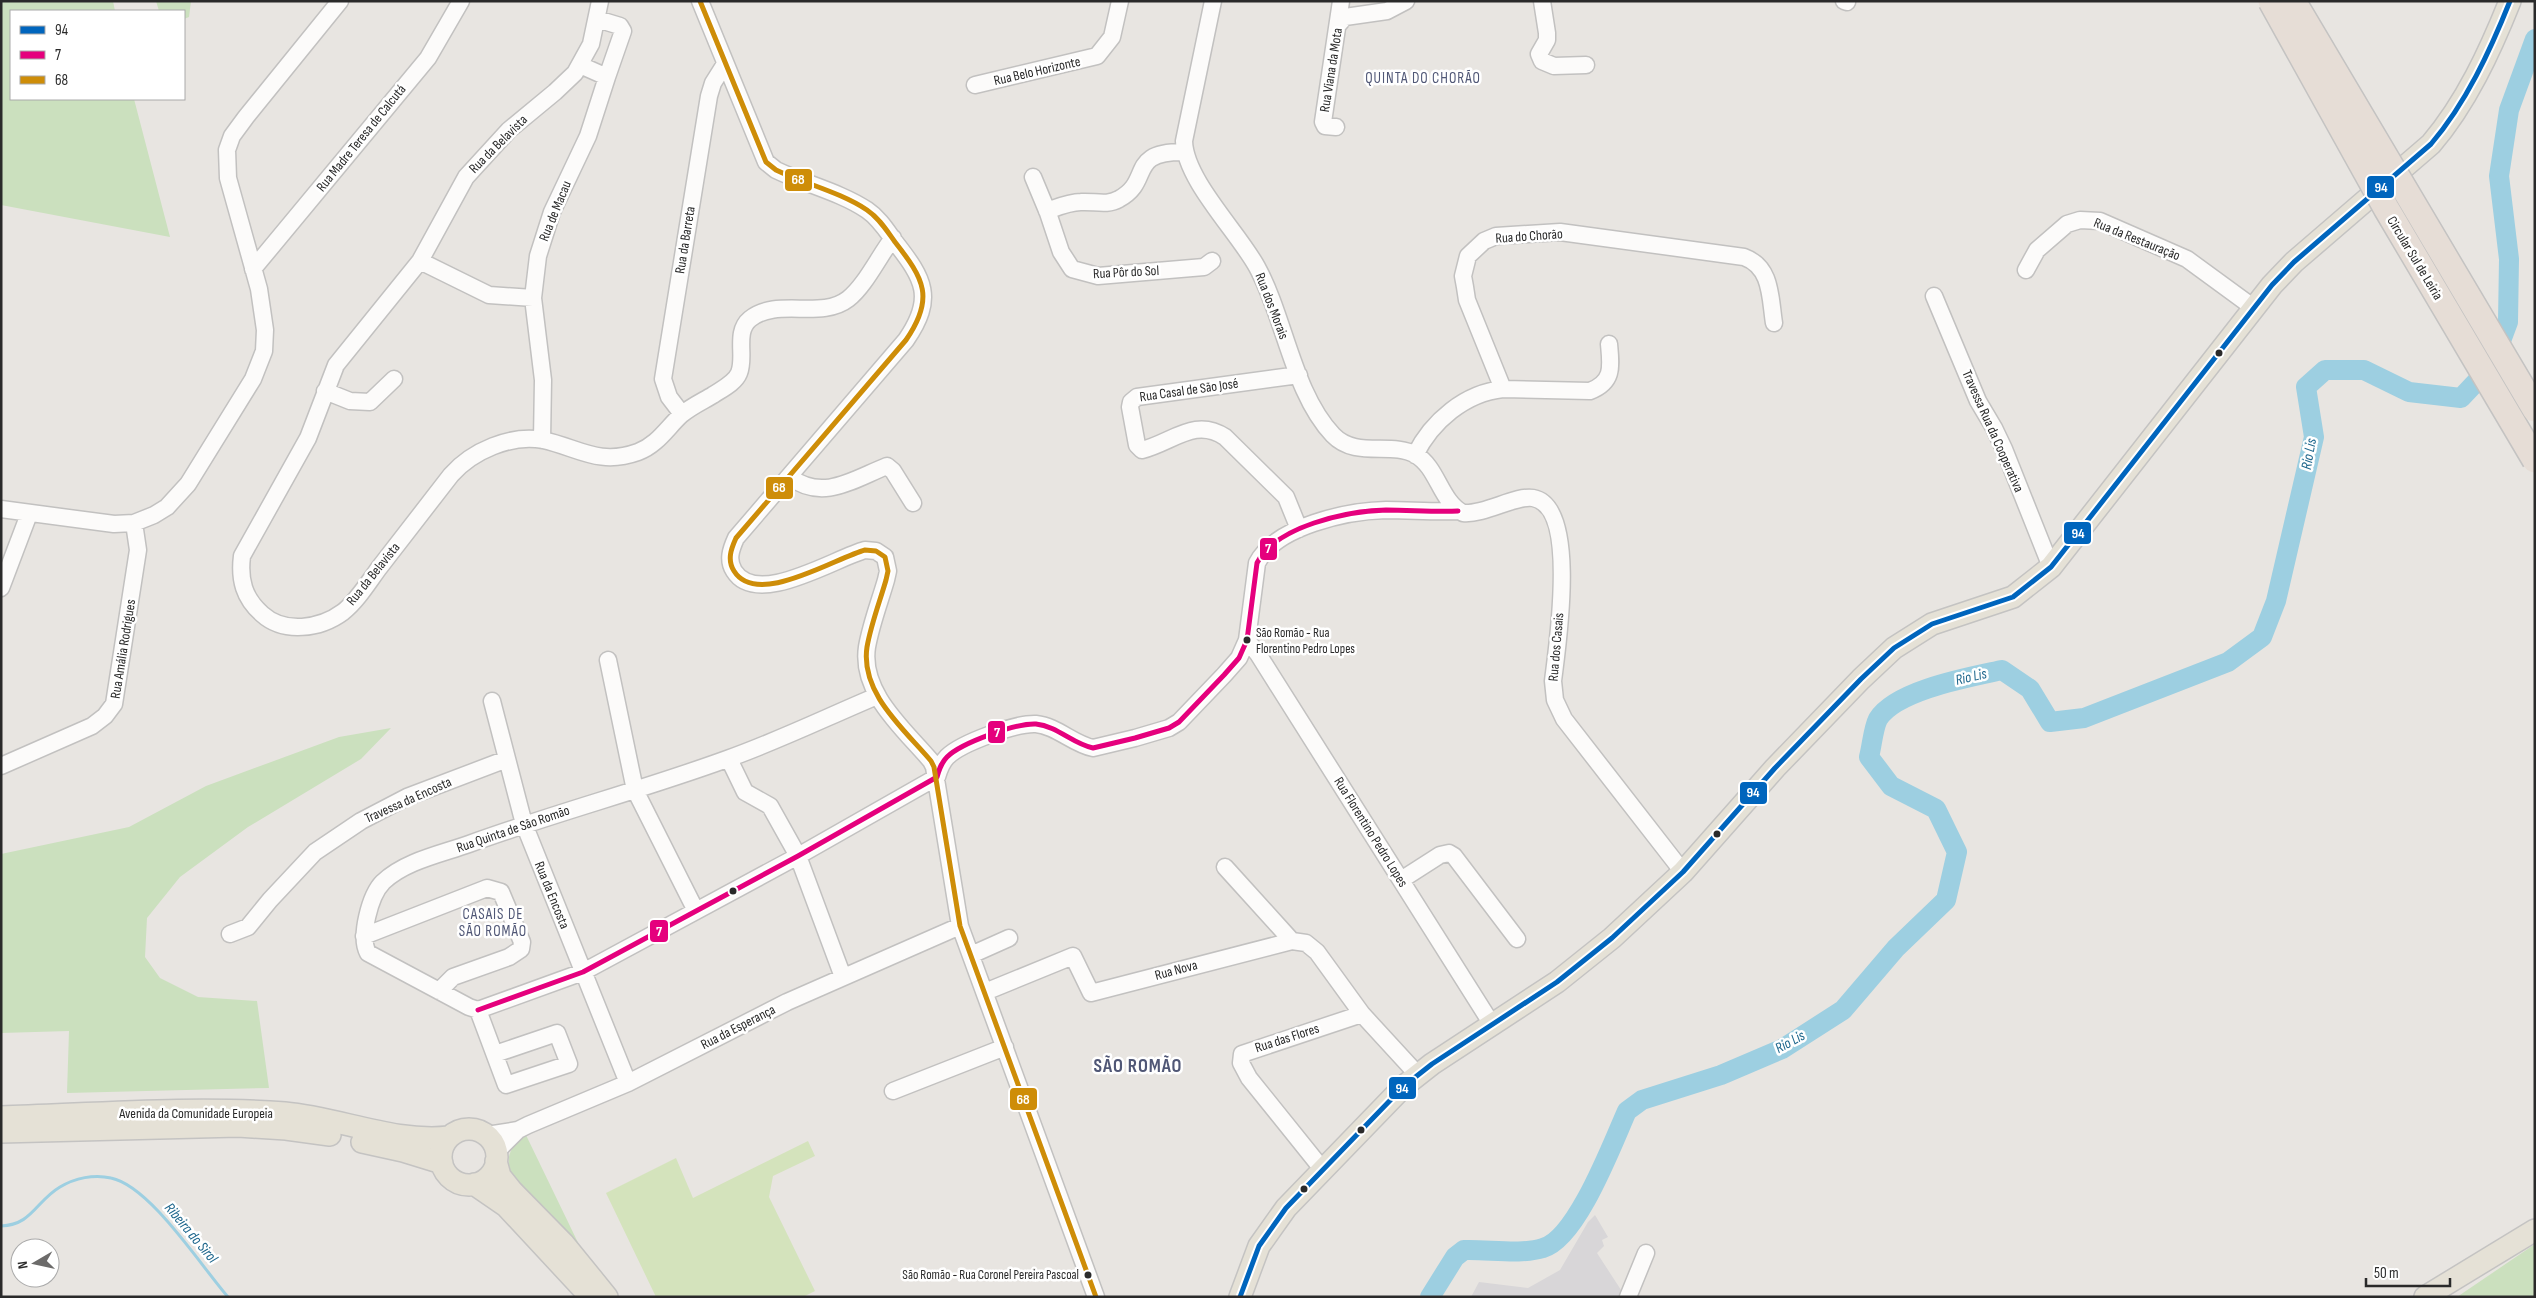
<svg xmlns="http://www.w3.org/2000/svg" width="2536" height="1298" viewBox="0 0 2536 1298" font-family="'Sofia Sans Condensed',sans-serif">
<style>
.industrial{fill:#d8d6d8}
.green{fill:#cbe0be}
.pitch{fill:#d4e3bc}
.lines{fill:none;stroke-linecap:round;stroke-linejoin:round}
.stream{stroke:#9dcfe1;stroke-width:3}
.river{stroke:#9dcfe1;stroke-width:20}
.minor-casing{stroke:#c2c1c0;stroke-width:19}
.major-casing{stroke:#c4c3c2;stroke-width:24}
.minor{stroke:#fcfbfa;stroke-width:16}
.major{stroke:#e5e1d6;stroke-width:21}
.highway-bridge-casing{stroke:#c4c3c2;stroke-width:28;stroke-linecap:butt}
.highway-bridge{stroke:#e6ddd6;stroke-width:25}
.bus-1-casing{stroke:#fff;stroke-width:9}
.bus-2-casing{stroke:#fff;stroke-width:9}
.bus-3-casing{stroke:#fff;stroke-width:9}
.bus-1{stroke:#0065bd;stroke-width:5}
.bus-2{stroke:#e5007d;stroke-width:5}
.bus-3{stroke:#ce8d08;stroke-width:5}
.bus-dot{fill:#2a2a2a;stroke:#fff;stroke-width:2}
.labels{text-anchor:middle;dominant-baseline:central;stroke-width:5;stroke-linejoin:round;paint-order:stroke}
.bus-label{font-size:13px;fill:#2a2a2a;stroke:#fff;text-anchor:start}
.street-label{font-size:14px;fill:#2a2a2a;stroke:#fff}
.neighbourhood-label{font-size:15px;letter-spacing:1px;fill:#505776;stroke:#fff}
.water-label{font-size:15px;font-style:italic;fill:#1d668c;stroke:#fff}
.district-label{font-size:19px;font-weight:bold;letter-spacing:1px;fill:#505776;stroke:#fff}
.line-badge{stroke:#fff;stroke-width:2}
.badge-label{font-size:14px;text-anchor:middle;font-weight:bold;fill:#fff}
</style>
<rect width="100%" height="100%" fill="#e8e5e1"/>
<path class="industrial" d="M1595 1215 1608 1237 1602 1240 1604 1246 1597 1253 1623 1293 1622 1297H1471L1479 1282 1528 1288 1560 1270 1588 1222Z"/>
<path class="green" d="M1 1H113L115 11H11V99H134L170 237 1 205Z
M156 1H191L189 17 184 19V11H159Z
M391 728 361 759 248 827 180 877 147 918 145 957 160 978 198 997 257 1001 269 1088 67 1093 69 1031 1 1033V854L129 827 206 786 339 737Z
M525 1133 583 1253 515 1182C504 1160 507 1151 525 1133Z
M2535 1244V1297H2457Z"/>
<path class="pitch" d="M808 1141 815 1156 773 1176 769 1197 815 1291 803 1297H656L606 1193 676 1158 693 1198Z"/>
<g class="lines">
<path class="stream" d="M1 1226C32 1225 36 1201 60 1187 75 1178 94 1174 111 1178 150 1186 201 1266 228 1297"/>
<path class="river" d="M1430 1297 1455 1257 1464 1250C1488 1249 1521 1255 1543 1248 1577 1239 1613 1142 1627 1111L1642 1100 1721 1075 1782 1049 1843 1010 1896 948 1946 900 1957 852 1936 809 1891 786 1869 757C1872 746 1873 729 1878 719 1896 690 1970 677 2002 670L2030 689 2050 722 2084 718 2228 662 2262 637 2276 601 2314 437 2306 387 2325 370H2364L2409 392 2461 398 2492 365 2508 322 2509 259 2499 176 2509 110 2535 39"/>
<defs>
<path id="minor" d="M600 1 591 44 575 73 555 92 509 130 466 177 420 261 336 365 308 438 242 556C239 580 244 598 262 614 284 634 320 629 343 612 357 601 368 583 379 568 403 537 427 506 451 475 472 451 511 434 543 440 579 448 599 466 638 452 657 445 667 428 681 415 690 407 703 401 713 395 722 389 735 383 739 373 746 357 734 332 750 319 777 297 821 320 848 299 865 286 879 256 893 238
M700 1 766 162 776 170C805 184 840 192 867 210 879 218 887 231 895 242 924 279 935 298 906 340L736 538C731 549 727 560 734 571 757 608 835 558 865 550L876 551 885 557 888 571 886 580C880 601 871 624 867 647 860 693 904 729 931 761L934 767 960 926 1096 1297
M1213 1 1184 141C1185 180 1238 232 1257 267 1285 318 1293 393 1333 435 1356 459 1391 441 1416 455 1438 468 1440 501 1463 513 1485 515 1515 495 1533 498 1579 506 1557 648 1553 681L1555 700 1564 719 1683 872
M1542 1 1547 33V40L1539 54 1542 61 1554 66 1586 65
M1844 1 1847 2
M597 19 620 26 623 31 607 77
M1338 25 1345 17 1387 11 1406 1
M975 85 1097 56 1112 37 1120 1
M1336 127 1325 126 1323 122 1341 1
M1033 177 1048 213 1061 252 1072 269 1098 276 1204 267 1212 261
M1047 211C1058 207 1069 202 1081 202 1094 201 1107 206 1119 199 1153 181 1126 151 1185 152
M420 261 489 295 533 298
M253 269 428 58 461 1
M2026 270 2037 250 2067 224 2080 220 2100 221 2187 259 2254 308
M1934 296 1978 401 1994 428 2004 449 2051 567
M1299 375 1137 397 1131 402 1130 407 1137 445 1142 450C1173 442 1195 417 1225 437L1286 497 1299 529
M1503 389 1590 391C1614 382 1611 366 1609 344
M325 391 350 401 370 402 394 379
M682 414 669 397 663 379 709 96 713 83 725 64
M542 440 543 380 533 298 538 256 552 212 588 136 607 77 580 65
M1415 455C1432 421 1465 393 1503 389L1467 300 1465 287 1463 276 1468 256 1484 241 1496 236 1560 232 1744 257C1772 267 1770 298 1774 323
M790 477C823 502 854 479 887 466L893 471 913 503
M1 509 114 524 134 523 154 515 167 507 188 484 253 379 264 351 265 330 259 289 228 178 227 150 232 136 246 117 340 1
M1 588 29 514
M1247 640 1258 654 1493 1026
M608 660 635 790 696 911
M492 701 524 824 628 1083
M729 759 745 792 770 806 798 856 843 977
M1 766 92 726 105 716 114 704 138 550 134 523
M1225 867 1292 941
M1401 880 1440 855 1449 853 1454 856 1517 939
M230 934 248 927 270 900 315 852 361 821 407 797 507 759
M364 936 487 888 501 892 522 942 521 949 509 957 453 977 439 991
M971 955 1009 938
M985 992 1073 956 1091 993 1292 941 1306 943 1317 952 1362 1014
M478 1010 583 972 798 856 937 777C939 770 941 763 947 757 961 743 1016 723 1036 724 1057 726 1073 744 1093 748L1135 738 1169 728 1179 722 1224 675 1239 658 1247 640 1257 563C1276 526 1347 511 1386 510 1410 510 1434 512 1458 511
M495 1054 557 1033 569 1064 506 1085 478 1010 469 1007 368 953C359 937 370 895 383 882 405 861 441 854 469 844 554 813 642 790 727 759 778 741 827 717 877 696
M893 1091 1005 1047
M487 1135 518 1130
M496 1152 518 1130 528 1125 628 1083 787 1002 960 926
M1323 1170 1249 1078 1241 1063 1242 1054 1362 1014 1418 1075
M1628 1297 1646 1253"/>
<path id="major" d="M1 1117C93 1114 194 1106 285 1113 340 1118 394 1143 449 1137
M441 1157a28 28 0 1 1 56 0a28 28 0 1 1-56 0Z
M1 1132 238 1126 286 1129 330 1135
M362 1142 403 1151 442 1163
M496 1161 500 1176 512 1191 564 1244 607 1297
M474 1184 506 1206 585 1291
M1240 1297 1259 1246 1286 1208 1404 1086 1432 1064 1557 982 1612 938 1683 872 1775 768 1861 679 1894 648 1932 624 2013 597 2051 567 2272 285 2294 262 2431 144C2466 103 2490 51 2510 1
M2425 1297 2535 1230"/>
</defs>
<use href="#minor" class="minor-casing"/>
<use href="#major" class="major-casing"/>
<use href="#minor" class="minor"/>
<use href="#major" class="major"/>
<defs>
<path id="highway-bridge" d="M2271 1 2386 208 2535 460
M2293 1 2535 409"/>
</defs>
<use href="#highway-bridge" class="highway-bridge-casing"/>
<use href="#highway-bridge" class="highway-bridge"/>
<defs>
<path id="bus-1" d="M1240 1297 1259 1246 1286 1208 1404 1086 1432 1064 1557 982 1612 938 1683 872 1775 768 1861 679 1894 648 1932 624 2013 597 2051 567 2272 285 2294 262 2431 144C2466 103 2490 51 2510 1"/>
<path id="bus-2" d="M478 1010 583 972 798 856 937 777C939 770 941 763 947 757 961 743 1016 723 1036 724 1057 726 1073 744 1093 748L1135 738 1169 728 1179 722 1224 675 1239 658 1247 640 1257 563C1276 526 1347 511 1386 510 1410 510 1434 512 1458 511"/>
<path id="bus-3" d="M700 1 766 162 776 170C805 184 840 192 867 210 879 218 887 231 895 242 924 279 935 298 906 340L736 538C731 549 727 560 734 571 757 608 835 558 865 550L876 551 885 557 888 571 886 580C880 601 871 624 867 647 860 693 904 729 931 761L934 767 960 926 1096 1297"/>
</defs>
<use href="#bus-1" class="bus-1-casing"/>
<use href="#bus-2" class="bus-2-casing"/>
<use href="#bus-3" class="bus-3-casing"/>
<use href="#bus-1" class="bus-1"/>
<use href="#bus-2" class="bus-2"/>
<use href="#bus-3" class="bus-3"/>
</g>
<g class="bus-dot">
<circle cx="2219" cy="353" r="4.5"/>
<circle cx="1247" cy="640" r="4.5"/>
<circle cx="1717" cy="834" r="4.5"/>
<circle cx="733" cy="891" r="4.5"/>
<circle cx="1361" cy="1130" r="4.5"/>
<circle cx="1304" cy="1189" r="4.5"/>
<circle cx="1088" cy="1275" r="4.5"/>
</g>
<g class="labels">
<g class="bus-label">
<text x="1256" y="633">São Romão - Rua<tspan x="1256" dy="16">Florentino Pedro Lopes</tspan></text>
<text x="1079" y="1275" text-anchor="end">São Romão - Rua Coronel Pereira Pascoal</text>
</g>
<g class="street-label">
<text transform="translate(1331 70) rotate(-81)">Rua Viana da Mota</text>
<text transform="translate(1037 71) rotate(-13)">Rua Belo Horizonte</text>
<text transform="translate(361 138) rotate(-51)">Rua Madre Teresa de Calcutá</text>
<text transform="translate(498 144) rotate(-45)">Rua da Belavista</text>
<text transform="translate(555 211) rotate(-68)">Rua de Macau</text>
<text transform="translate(1529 236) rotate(-4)">Rua do Chorão</text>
<text transform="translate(2137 239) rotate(22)">Rua da Restauração</text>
<text transform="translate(685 240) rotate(-81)">Rua da Barreta</text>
<text transform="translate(2415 258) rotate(59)">Circular Sul de Leiria</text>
<text transform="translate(1126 272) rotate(-3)">Rua Pôr do Sol</text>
<text transform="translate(1272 306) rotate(69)">Rua dos Morais</text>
<text transform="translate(1189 390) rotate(-8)">Rua Casal de São José</text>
<text transform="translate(1993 431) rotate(66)">Travessa Rua da Cooperativa</text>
<text transform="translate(373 574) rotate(-51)">Rua da Belavista</text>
<text transform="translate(1556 647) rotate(-85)">Rua dos Casais</text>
<text transform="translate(123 649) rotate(-81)">Rua Amália Rodrigues</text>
<text transform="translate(408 800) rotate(-24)">Travessa da Encosta</text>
<text transform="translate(513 829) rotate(-19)">Rua Quinta de São Romão</text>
<text transform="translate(1371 832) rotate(58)">Rua Florentino Pedro Lopes</text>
<text transform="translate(552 895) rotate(68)">Rua da Encosta</text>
<text transform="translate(1176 970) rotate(-15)">Rua Nova</text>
<text transform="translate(738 1027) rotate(-27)">Rua da Esperança</text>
<text transform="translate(1287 1038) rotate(-18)">Rua das Flores</text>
<text x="196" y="1113">Avenida da Comunidade Europeia</text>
</g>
<g class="neighbourhood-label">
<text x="1423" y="78">QUINTA DO CHORÃO</text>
<text x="493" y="914">CASAIS DE<tspan x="493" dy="17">SÃO ROMÃO</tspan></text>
</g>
<g class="water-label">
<text transform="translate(2309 454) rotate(-80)">Rio Lis</text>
<text transform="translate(1971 677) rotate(-13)">Rio Lis</text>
<text transform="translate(1790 1042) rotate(-29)">Rio Lis</text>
<text transform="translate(191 1233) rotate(50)">Ribeira do Sirol</text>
</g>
<g class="district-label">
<text x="1138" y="1066">SÃO ROMÃO</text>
</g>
</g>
<g class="line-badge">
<rect x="784" y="168" width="29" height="24" rx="5" fill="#ce8d08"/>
<rect x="2366" y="175" width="29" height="24" rx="5" fill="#0065bd"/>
<rect x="765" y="476" width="29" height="24" rx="5" fill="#ce8d08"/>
<rect x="2063" y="521" width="29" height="24" rx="5" fill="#0065bd"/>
<rect x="1259" y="537" width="19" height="24" rx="5" fill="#e5007d"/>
<rect x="987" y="720" width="19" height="24" rx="5" fill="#e5007d"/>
<rect x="1739" y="781" width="29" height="24" rx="5" fill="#0065bd"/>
<rect x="649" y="919" width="20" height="24" rx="5" fill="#e5007d"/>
<rect x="1388" y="1076" width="29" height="24" rx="5" fill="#0065bd"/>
<rect x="1009" y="1087" width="29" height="24" rx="5" fill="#ce8d08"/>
</g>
<g class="badge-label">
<text x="798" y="184">68</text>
<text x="2381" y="192">94</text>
<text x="779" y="492">68</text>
<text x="2078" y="538">94</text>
<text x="1268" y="553">7</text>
<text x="997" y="737">7</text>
<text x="1753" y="797">94</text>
<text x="659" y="936">7</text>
<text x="1402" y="1093">94</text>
<text x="1023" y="1104">68</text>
</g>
<rect width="2536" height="1298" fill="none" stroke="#2a2a2a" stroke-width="5"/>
<rect x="10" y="10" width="175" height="90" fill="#ffffff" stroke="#aaaaaa"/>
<rect x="20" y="26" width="25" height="8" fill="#0065bd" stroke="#aaaaaa"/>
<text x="55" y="35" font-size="15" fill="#2a2a2a">94</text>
<rect x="20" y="51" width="25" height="8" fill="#e5007d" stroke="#aaaaaa"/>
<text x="55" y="60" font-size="15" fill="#2a2a2a">7</text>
<rect x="20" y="76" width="25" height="8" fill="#ce8d08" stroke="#aaaaaa"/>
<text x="55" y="85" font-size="15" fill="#2a2a2a">68</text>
<g transform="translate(35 1263) rotate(261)"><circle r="24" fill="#ffffff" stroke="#aaaaaa"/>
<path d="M0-4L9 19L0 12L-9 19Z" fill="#6c6b6a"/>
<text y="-8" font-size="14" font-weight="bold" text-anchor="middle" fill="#2a2a2a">N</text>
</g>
<path d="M2366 1278v8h84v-8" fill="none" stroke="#2a2a2a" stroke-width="2.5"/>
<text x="2374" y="1278" font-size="15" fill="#2a2a2a" stroke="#ffffff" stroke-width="4" paint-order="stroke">50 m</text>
</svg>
